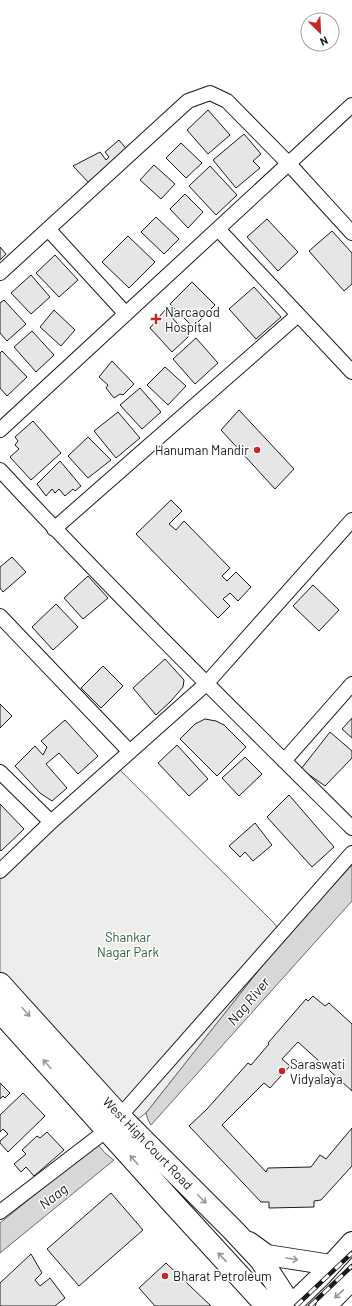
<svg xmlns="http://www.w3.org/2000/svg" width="352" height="1306" viewBox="0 0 352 1306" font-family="Barlow,sans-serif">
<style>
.built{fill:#ededed;stroke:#6a6a6a}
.water{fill:#d7d7d7;stroke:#6a6a6a}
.building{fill:#e6e6e6;stroke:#1a1a1a}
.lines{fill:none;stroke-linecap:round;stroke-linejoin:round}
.street-casing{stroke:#1a1a1a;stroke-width:16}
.secondary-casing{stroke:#1a1a1a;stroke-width:22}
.primary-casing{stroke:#1a1a1a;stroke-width:24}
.street{stroke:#fff;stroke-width:14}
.secondary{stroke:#fff;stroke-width:20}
.primary{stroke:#fff;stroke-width:22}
.rail-casing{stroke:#1a1a1a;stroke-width:4.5}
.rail{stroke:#fff;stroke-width:3;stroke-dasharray:9;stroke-linecap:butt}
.oneway{stroke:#989898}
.poi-dot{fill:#c62828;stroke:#fff;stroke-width:1.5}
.labels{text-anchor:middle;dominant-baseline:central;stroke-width:3;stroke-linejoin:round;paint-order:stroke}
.poi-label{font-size:13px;fill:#1a1a1a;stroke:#fff;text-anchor:start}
.park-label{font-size:13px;fill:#2b5a34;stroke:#fff}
.street-label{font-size:13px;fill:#1a1a1a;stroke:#fff}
.water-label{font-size:14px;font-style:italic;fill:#1a1a1a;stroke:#fff}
</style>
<rect width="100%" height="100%" fill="#fff"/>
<path class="built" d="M120 770 273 922 285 937 146 1113 133 1123 0 978V877L57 822Z"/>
<path class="water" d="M352 865V901L151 1125 148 1120 146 1113 285 937Z
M97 1144 106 1154 114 1160 0 1253V1223Z"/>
<path class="building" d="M208 110 230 135 208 154 187 130Z
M244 134 261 154 253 161 260 168 236 188 213 160Z
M119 140 129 152 90 184 73 166 100 152 106 160 109 157 105 152Z
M181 143 202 163 186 178 166 158Z
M154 165 175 184 161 199 140 180Z
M210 166 237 195 216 215 189 186Z
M185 194 203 212 188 228 170 209Z
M156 217 179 239 164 254 141 232Z
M267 219 298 252 278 271 247 237Z
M332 231 352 253V284L344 291 309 251Z
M128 236 155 262 129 288 102 262Z
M0 247 6 254 0 260Z
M55 255 78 280 59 297 36 273Z
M31 275 50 297 31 314 11 293Z
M192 282 215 305 193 327 170 304Z
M254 287 281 317 256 339 229 309Z
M4 300 26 324 7 341 0 333V303Z
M54 310 75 330 61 346 40 327Z
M165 310 189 336 172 352 150 328Z
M32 331 54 355 36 372 14 347Z
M196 338 218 363 195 384 173 359Z
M2 351 27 377 7 396 0 388V353Z
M112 361 134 384 123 395 120 394 114 398 106 388 108 385 99 377Z
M165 367 186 386 168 405 147 385Z
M140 388 161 412 142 429 120 405Z
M239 410 294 469 275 489 221 430Z
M118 412 140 438 116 458 94 431Z
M33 421 61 453 31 480 10 457 19 449 15 445 18 441 15 437Z
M88 437 111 460 88 478 68 456Z
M60 461 81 486 75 491 73 489 65 496 59 489 55 493 52 489 46 496 37 484Z
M171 500 182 511 169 524 176 530 184 521 230 568 222 576 227 581 236 572 251 587 238 601 230 593 223 599 230 606 218 618 136 534Z
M12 557 26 572 3 592 0 588V567Z
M88 576 108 598 83 619 64 598Z
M313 585 339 610 319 631 293 606Z
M56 604 78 627 53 650 32 627Z
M165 659 184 680 183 687 171 701 156 715 133 688Z
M103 666 123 686 101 708 81 688Z
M0 704 12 716 0 728Z
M352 718V738L342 729Z
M205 719 216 721 224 725 246 747 217 776 180 739 195 724Z
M65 720 98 756 78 774 59 753 46 764 67 788 52 801 40 793 15 766 35 746 43 755 47 747 41 741Z
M330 732 352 751V758L325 786 301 769Z
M177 745 208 779 189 796 158 763Z
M245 757 262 774 239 796 222 778Z
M289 795 334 847 312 867 267 817Z
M0 804 24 829 1 851 0 850Z
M255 823 272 845 253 861 245 852 240 857 229 846Z
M313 996 325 1006 329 1003 352 1024V1091L298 1042 282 1059 290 1066 270 1088 264 1083 222 1125 266 1172 268 1168 311 1167 320 1155 326 1159 352 1128V1166L321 1200 314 1201V1207L269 1208V1202H261L189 1126 207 1109 248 1063 251 1065 269 1044 268 1043 306 999 308 1001Z
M0 1083 10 1093 5 1098 3 1096 0 1099Z
M23 1093 45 1116 8 1152 0 1143V1141L8 1134 3 1129 0 1132V1115Z
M47 1132 64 1150 34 1176 26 1167 21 1172 14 1164 26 1154 22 1150 37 1136 40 1138Z
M111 1193 143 1230 79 1286 47 1249Z
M31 1254 42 1273 35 1280 40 1286 50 1278 65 1298 55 1306H0V1283Z
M166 1263 211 1306H155L139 1288Z"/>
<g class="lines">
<defs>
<path id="street" d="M48 229 126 314
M218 229 352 372
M0 273 188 101 210 93 227 101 289 164 352 233
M0 430 352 105
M0 470C114 593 233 710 352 828
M54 529 298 315
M0 616 130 752
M284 761 352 684
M0 772 51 822
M0 871 51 822 206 684 352 520
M120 1116 352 853
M0 1212 107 1130"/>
<path id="secondary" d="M249 1242 267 1255 331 1265
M290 1306 321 1276 352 1242
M326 1306 352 1280"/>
<path id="primary" d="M0 984 125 1122 233 1230 261 1260 291 1306
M0 1011 169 1199 267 1306"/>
</defs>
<use href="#street" class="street-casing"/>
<use href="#secondary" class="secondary-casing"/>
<use href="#primary" class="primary-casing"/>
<use href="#street" class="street"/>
<use href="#secondary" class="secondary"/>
<use href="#primary" class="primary"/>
<defs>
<path id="rail" d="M296 1306 352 1253
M310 1306 352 1266"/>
</defs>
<use href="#rail" class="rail-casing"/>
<use href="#rail" class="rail"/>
</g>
<defs><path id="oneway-shaft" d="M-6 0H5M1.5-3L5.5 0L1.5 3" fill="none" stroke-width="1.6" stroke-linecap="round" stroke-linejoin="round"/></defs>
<g class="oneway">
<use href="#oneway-shaft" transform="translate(26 1012) rotate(48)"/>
<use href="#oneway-shaft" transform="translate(47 1064) rotate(-132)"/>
<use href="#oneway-shaft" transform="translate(134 1160) rotate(-132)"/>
<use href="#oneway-shaft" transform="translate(202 1199) rotate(45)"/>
<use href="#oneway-shaft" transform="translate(222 1257) rotate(-133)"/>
<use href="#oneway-shaft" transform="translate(292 1259) rotate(9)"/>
<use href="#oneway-shaft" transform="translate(339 1294) rotate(137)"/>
</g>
<g class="poi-dot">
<path d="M154 313h4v4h4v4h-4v4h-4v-4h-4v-4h4z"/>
<circle cx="257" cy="450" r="4"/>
<circle cx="282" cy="1071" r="4"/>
<circle cx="165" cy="1276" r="4"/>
</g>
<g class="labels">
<g class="poi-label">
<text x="165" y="312">Narcaood<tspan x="165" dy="15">Hospital</tspan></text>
<text x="249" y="450" text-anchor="end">Hanuman Mandir</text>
<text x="290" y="1064">Saraswati<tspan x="290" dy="15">Vidyalaya</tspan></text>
<text x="173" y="1276">Bharat Petroleum</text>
</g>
<g class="park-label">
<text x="128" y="937">Shankar<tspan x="128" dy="15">Nagar Park</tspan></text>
</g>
<g class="street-label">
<text transform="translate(148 1143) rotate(46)">West High Court Road</text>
</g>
<g class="water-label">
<text transform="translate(248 1001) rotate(-50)">Nag River</text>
<text transform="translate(53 1196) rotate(-38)">Naag</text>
</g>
</g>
<g transform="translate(320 32) rotate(156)"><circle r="19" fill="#ffffff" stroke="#a3a3a3"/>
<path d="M0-3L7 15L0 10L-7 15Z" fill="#c62828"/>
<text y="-6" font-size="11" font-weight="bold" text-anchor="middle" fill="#1a1a1a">N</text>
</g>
</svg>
